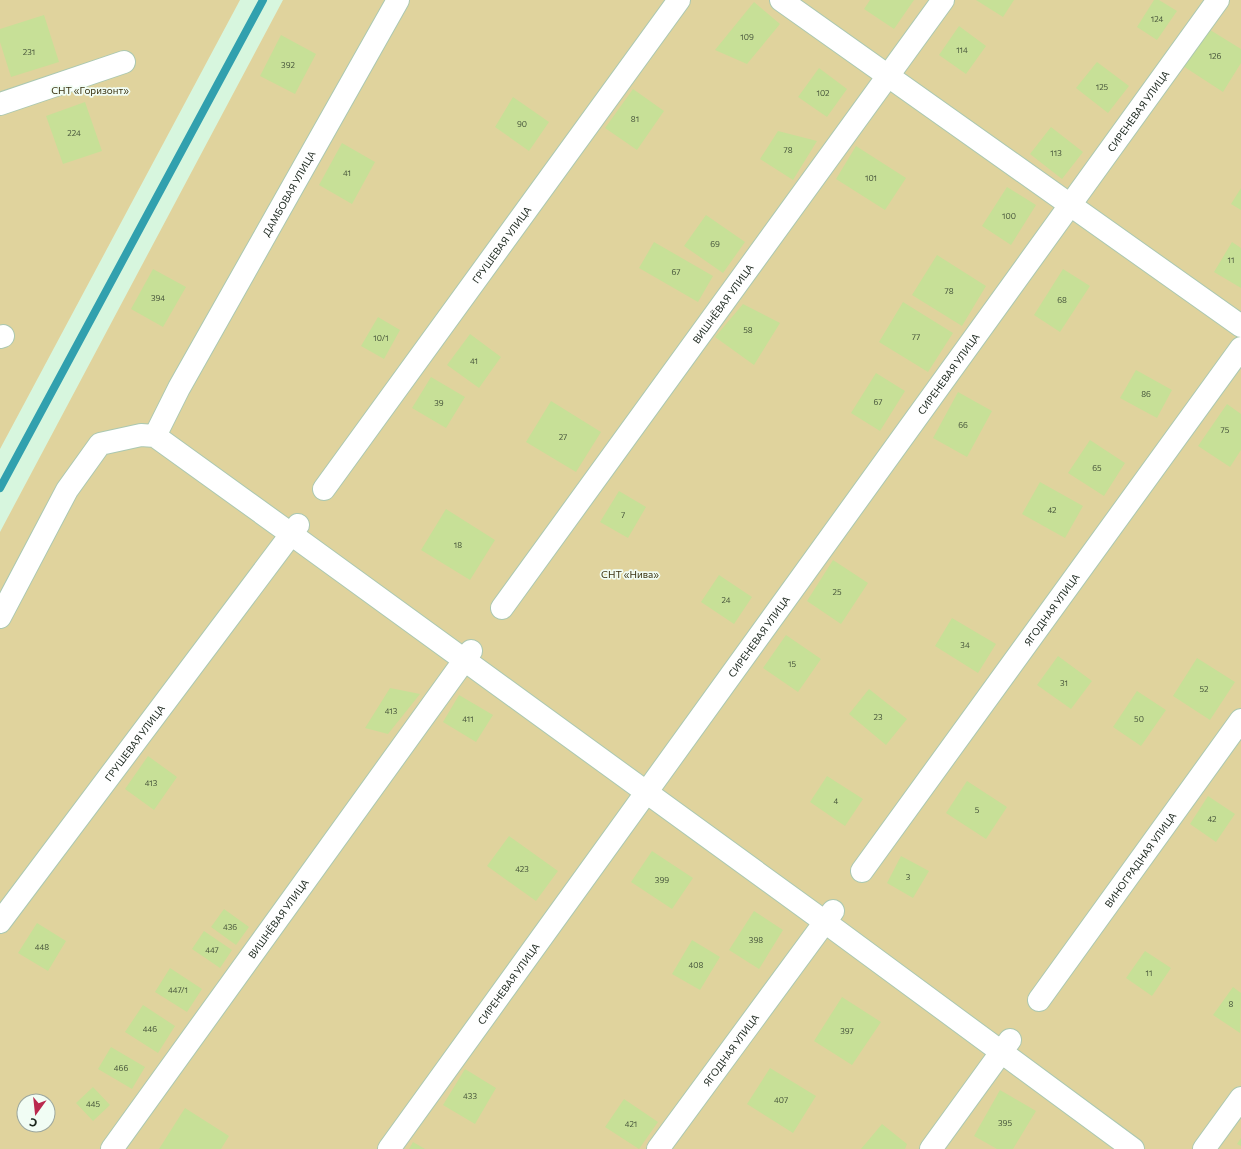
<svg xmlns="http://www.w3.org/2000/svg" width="1241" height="1149" viewBox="0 0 1241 1149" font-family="Commissioner,sans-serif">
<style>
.green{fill:#e0d39d;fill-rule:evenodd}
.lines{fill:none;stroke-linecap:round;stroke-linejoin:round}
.stream{stroke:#31a0ae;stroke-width:8}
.building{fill:#c7e097}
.street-casing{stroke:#abc8b1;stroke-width:24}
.street{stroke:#fff;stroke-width:22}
.labels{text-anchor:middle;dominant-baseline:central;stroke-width:3.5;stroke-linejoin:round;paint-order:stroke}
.number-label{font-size:8px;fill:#47553c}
.park-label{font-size:10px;fill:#3a3210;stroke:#f1fdf4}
.street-label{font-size:10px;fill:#1c271e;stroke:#f1fdf4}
</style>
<rect width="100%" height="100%" fill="#d7f6de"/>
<path class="green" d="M0 0H240L0 449Z
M283 0H1241V1149H0V532ZM24 1101H48V1125H24Z"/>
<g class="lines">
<path class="stream" d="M0 488 263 0"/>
</g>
<path class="building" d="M870 0H914L894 29 864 9Z
M976 0H1014L1003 17Z
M1154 0H1159L1177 11 1157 40 1137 27Z
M754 2 780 24 747 64 715 50Z
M44 15 59 62 11 77 0 42V29Z
M959 26 986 46 966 74 939 55Z
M1207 28 1241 49V63L1223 92 1183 66Z
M281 35 316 54 295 94 260 76Z
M1097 62 1129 86 1108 113 1076 88Z
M819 68 847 89 827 117 798 97Z
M633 89 664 111 637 150 605 128Z
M513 97 549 122 529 151 495 127Z
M85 102 102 151 63 164 46 116Z
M1051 127 1083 152 1062 179 1030 154Z
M778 131 817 141 793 180 760 159Z
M342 143 375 162 352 204 319 185Z
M856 146 906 178 885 210 836 179Z
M1007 187 1036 205 1011 245 982 226Z
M1241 188V210L1231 204Z
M706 215 745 242 723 273 684 246Z
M654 242 713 276 698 302 639 268Z
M1232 242 1241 248V288L1214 272Z
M937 255 986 286 962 326 912 295Z
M153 269 186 287 163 327 131 309Z
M1063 269 1090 286 1060 332 1034 315Z
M903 302 953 333 928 372 879 342Z
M743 304 780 323 754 365 715 337Z
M378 317 400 330 384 359 361 346Z
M470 334 501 357 479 388 447 365Z
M1136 370 1172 390 1157 418 1120 398Z
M876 373 905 391 880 431 851 413Z
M431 377 465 397 446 428 412 408Z
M958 392 992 411 967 457 933 438Z
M551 401 601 432 576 472 526 442Z
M1227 404 1241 414V450L1230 467 1198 446Z
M1090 440 1125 463 1104 496 1068 473Z
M1040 482 1083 506 1065 538 1022 514Z
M619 491 646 507 628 538 600 522Z
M446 509 495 540 470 580 421 550Z
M833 560 868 583 841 624 807 601Z
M719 575 752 597 734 624 701 602Z
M952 618 996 644 978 673 935 646Z
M786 635 821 659 798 692 763 668Z
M1058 656 1092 681 1071 709 1037 685Z
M1197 658 1235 682 1210 720 1173 696Z
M390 688 420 694 388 734 365 728Z
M869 689 907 719 886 745 849 714Z
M1137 691 1166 710 1141 746 1113 727Z
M459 695 493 715 476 742 443 722Z
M148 756 177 777 154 810 125 789Z
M827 776 863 799 845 826 810 802Z
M967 781 1007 807 986 839 946 813Z
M1208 796 1235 814 1216 842 1190 824Z
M509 836 558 871 536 901 487 866Z
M652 851 693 878 672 909 631 882Z
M901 856 929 871 913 898 887 883Z
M224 909 249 927 236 945 211 927Z
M754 911 783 930 759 969 729 950Z
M37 923 66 941 48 971 18 953Z
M204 931 232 950 220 968 192 949Z
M692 940 720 957 700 990 672 974Z
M1145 951 1171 968 1152 996 1126 978Z
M170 968 202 989 187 1012 155 992Z
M1233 987 1241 993 1240 1033 1213 1015Z
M842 997 881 1022 852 1065 814 1041Z
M143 1005 175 1026 158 1053 125 1032Z
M111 1047 145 1067 132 1089 98 1069Z
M770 1068 816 1096 793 1133 747 1104Z
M465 1069 496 1088 475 1124 443 1105Z
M93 1087 110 1105 93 1121 76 1103Z
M1000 1090 1036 1111 1013 1149H997L974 1136Z
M624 1099 658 1122 639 1149 605 1127Z
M185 1108 229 1136 221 1149H159Z
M882 1124 907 1144 905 1149H861Z
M1241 1138V1146L1237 1144Z
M413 1142 425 1149H409Z"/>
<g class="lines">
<defs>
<g id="street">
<path d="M781 0 1241 326"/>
<path d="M0 104 124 62"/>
<path d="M0 337 3 336"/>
<path id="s1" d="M155 436 179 388 398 0"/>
<path id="s2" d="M324 489 679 0"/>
<path id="s3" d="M502 608 943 0"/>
<path d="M0 617 67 490 100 444 141 435 155 436 291 534 825 922 1133 1149"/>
<path id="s4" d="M862 871 1241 348"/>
<path id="s5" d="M0 922 298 525"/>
<path id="s6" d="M1039 1000 1241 720"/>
<path id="s7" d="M112 1149 471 651"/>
<path id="s8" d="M389 1149 1218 0"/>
<path id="s9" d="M658 1149 833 911"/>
<path d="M931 1149 1010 1040"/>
<path d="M1204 1149 1241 1098"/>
</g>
</defs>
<use href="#street" class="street-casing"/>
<use href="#street" class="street"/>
</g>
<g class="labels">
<g class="number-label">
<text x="1157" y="19">124</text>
<text x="747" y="37">109</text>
<text x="962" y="50">114</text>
<text x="29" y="52">231</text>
<text x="1215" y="56">126</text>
<text x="288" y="65">392</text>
<text x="1102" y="87">125</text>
<text x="823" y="93">102</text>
<text x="635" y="119">81</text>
<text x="522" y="124">90</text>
<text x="74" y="133">224</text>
<text x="788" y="150">78</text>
<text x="1056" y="153">113</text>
<text x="347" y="173">41</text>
<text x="871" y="178">101</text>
<text x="1009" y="216">100</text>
<text x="715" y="244">69</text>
<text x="1231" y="260">11</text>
<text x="676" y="272">67</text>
<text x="949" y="291">78</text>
<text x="158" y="298">394</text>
<text x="1062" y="300">68</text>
<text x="748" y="330">58</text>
<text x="916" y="337">77</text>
<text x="381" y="338">10/1</text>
<text x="474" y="361">41</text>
<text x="1146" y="394">86</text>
<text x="878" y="402">67</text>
<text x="439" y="403">39</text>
<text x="963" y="425">66</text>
<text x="1225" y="430">75</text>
<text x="563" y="437">27</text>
<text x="1097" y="468">65</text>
<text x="1052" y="510">42</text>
<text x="623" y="515">7</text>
<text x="458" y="545">18</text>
<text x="837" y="592">25</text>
<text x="726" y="600">24</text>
<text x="965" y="645">34</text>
<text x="792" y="664">15</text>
<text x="1064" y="683">31</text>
<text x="1204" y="689">52</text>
<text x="391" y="711">413</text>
<text x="878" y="717">23</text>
<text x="468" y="719">411</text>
<text x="1139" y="719">50</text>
<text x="151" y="783">413</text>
<text x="836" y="801">4</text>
<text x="977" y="810">5</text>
<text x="1212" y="819">42</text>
<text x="522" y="869">423</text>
<text x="908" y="877">3</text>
<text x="662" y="880">399</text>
<text x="230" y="927">436</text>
<text x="756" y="940">398</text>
<text x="42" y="947">448</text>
<text x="212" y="950">447</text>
<text x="696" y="965">408</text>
<text x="1149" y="973">11</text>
<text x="178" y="990">447/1</text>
<text x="1231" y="1004">8</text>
<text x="150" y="1029">446</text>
<text x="847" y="1031">397</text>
<text x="121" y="1068">466</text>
<text x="470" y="1096">433</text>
<text x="781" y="1100">407</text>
<text x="93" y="1104">445</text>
<text x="1005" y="1123">395</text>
<text x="631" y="1124">421</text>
</g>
<g class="park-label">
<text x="90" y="90">СНТ «Горизонт»</text>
<text x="630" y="574">СНТ «Нива»</text>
</g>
<g class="street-label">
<text stroke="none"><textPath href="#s8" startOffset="1280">СИРЕНЕВАЯ УЛИЦА</textPath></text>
<text stroke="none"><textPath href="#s1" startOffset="277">ДАМБОВАЯ УЛИЦА</textPath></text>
<text stroke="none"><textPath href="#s2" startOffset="302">ГРУШЕВАЯ УЛИЦА</textPath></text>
<text stroke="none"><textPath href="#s3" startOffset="376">ВИШНЁВАЯ УЛИЦА</textPath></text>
<text stroke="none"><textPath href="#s8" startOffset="956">СИРЕНЕВАЯ УЛИЦА</textPath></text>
<text stroke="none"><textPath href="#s4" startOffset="323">ЯГОДНАЯ УЛИЦА</textPath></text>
<text stroke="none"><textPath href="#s8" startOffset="632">СИРЕНЕВАЯ УЛИЦА</textPath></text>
<text stroke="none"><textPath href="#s5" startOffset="224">ГРУШЕВАЯ УЛИЦА</textPath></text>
<text stroke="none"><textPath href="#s6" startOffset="173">ВИНОГРАДНАЯ УЛИЦА</textPath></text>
<text stroke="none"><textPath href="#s7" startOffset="284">ВИШНЁВАЯ УЛИЦА</textPath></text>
<text stroke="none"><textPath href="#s8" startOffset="204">СИРЕНЕВАЯ УЛИЦА</textPath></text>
<text stroke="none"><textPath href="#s9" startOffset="123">ЯГОДНАЯ УЛИЦА</textPath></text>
</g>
</g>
<g transform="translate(36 1113) rotate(195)"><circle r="19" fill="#f1fdf4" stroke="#9ca79e"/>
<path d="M0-3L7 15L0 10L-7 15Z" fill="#ba294d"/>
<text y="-6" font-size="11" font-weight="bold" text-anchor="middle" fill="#1c271e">С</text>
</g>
</svg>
